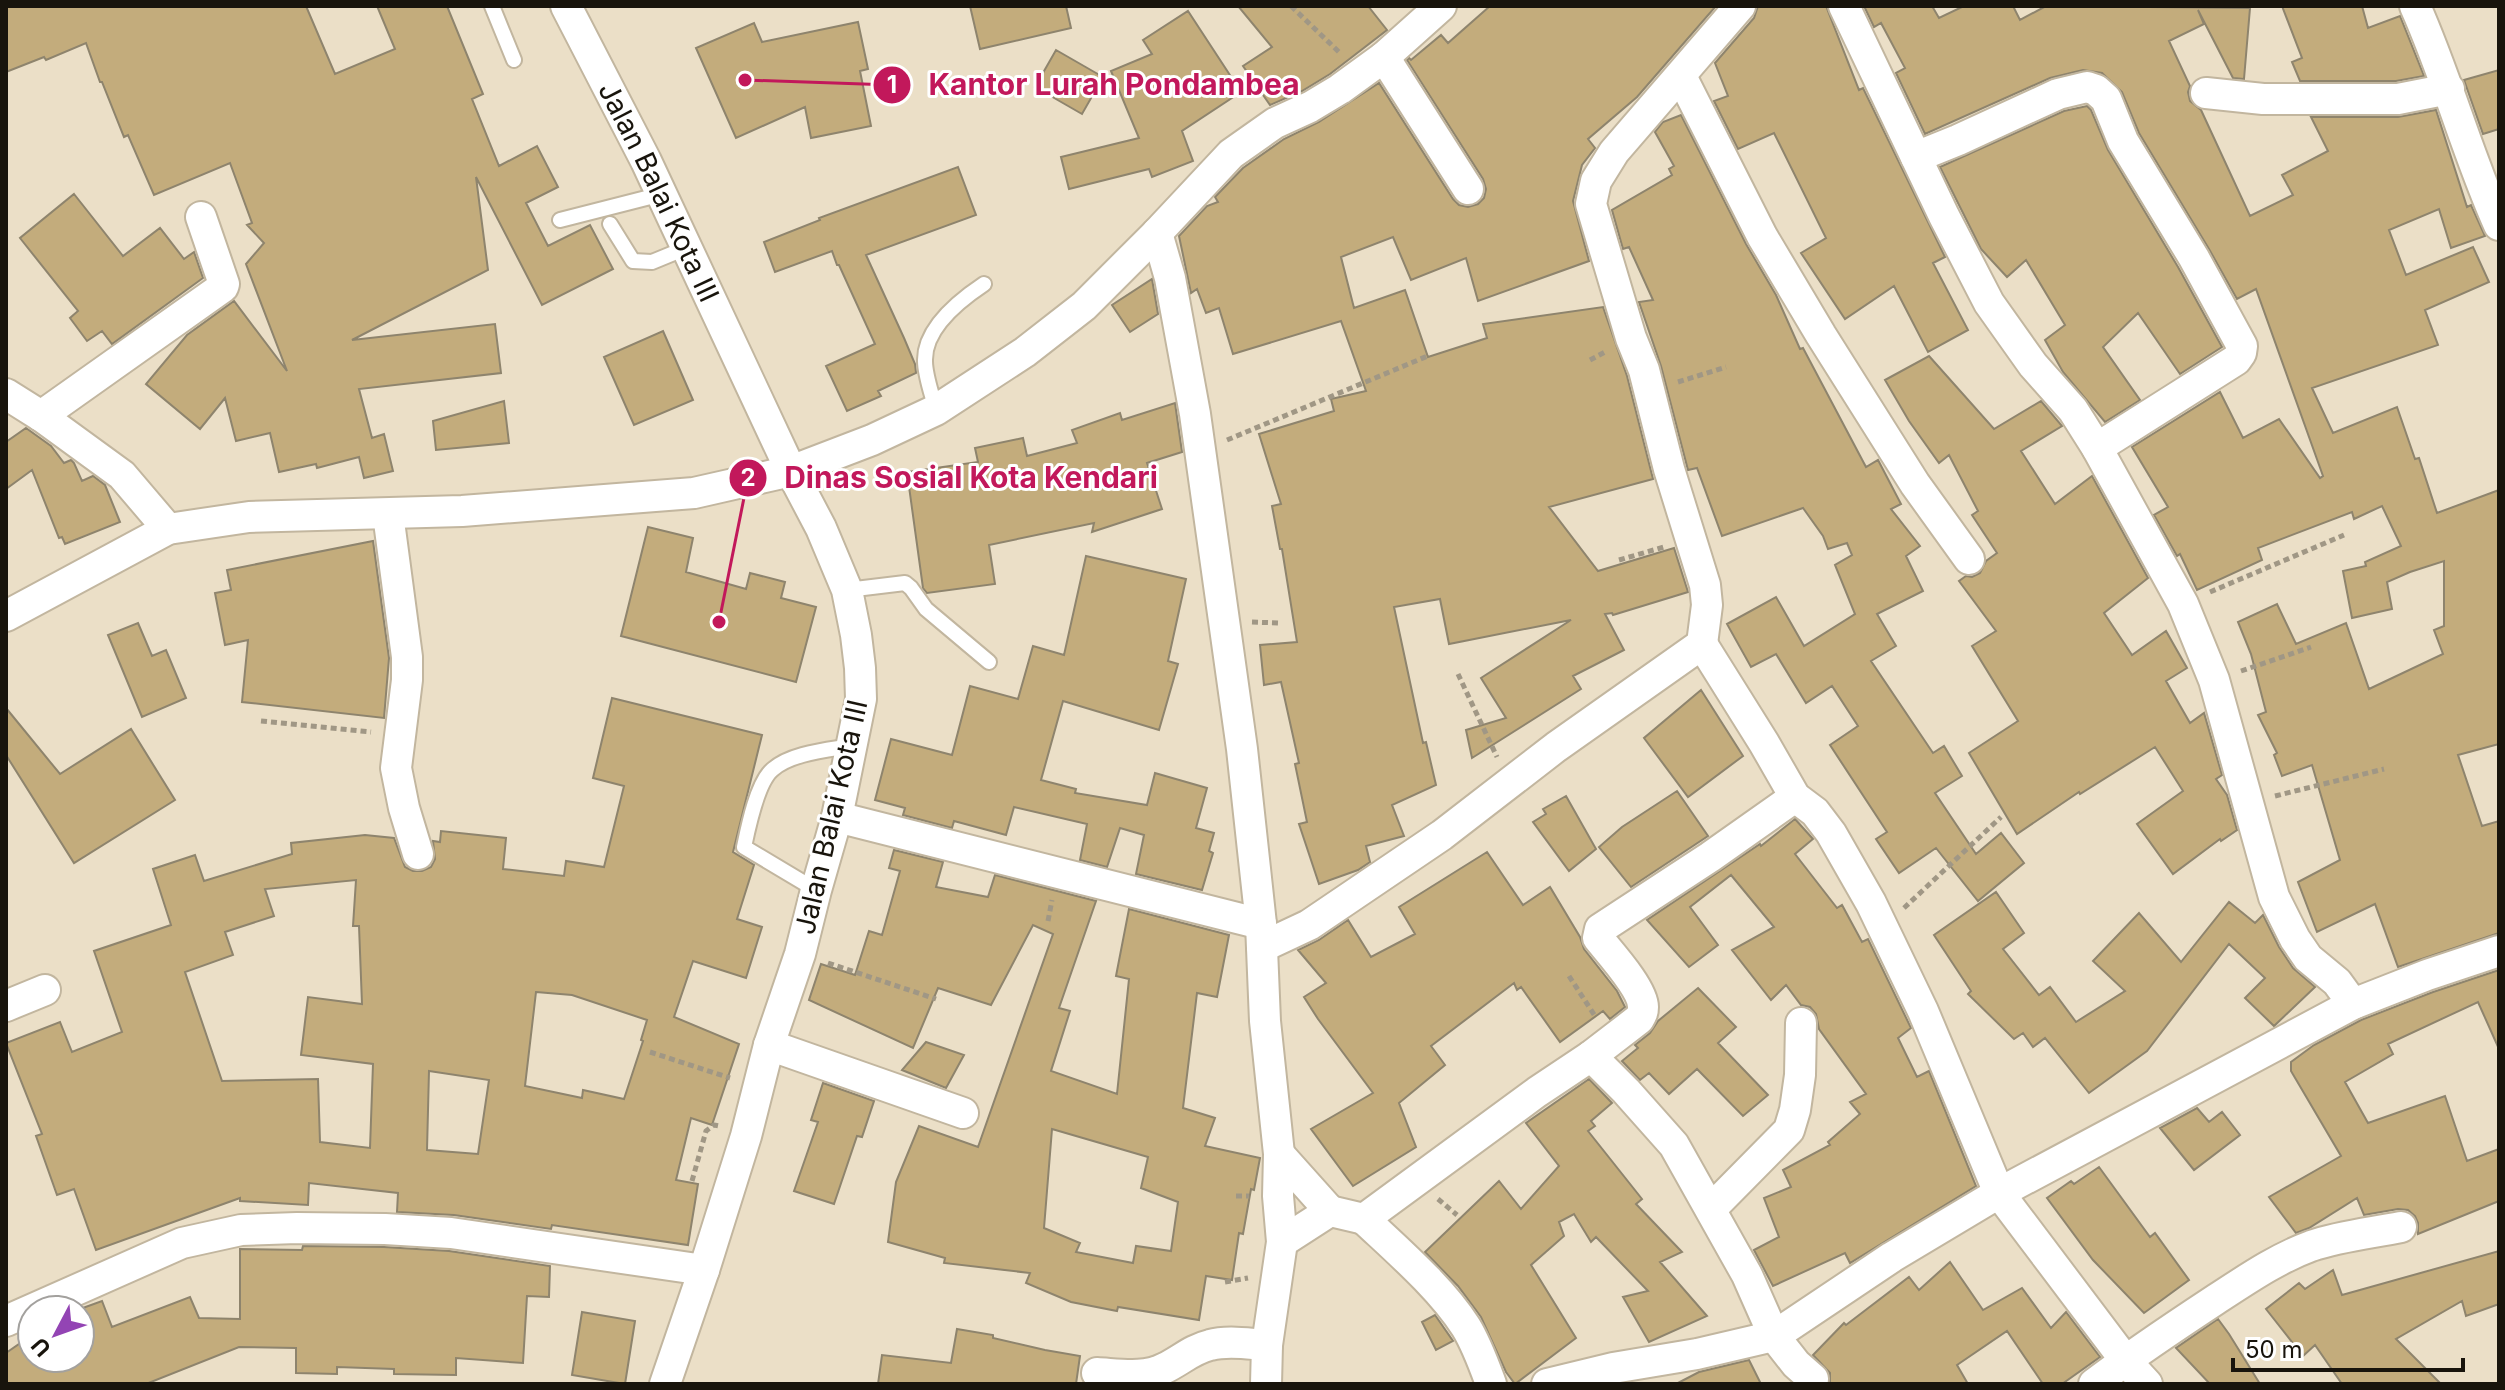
<svg xmlns="http://www.w3.org/2000/svg" width="2505" height="1390" viewBox="0 0 2505 1390" font-family="Inter,sans-serif">
<style>
.building{fill:#c3ac7c;stroke:#8e846d;stroke-width:2;fill-rule:evenodd}
.lines{fill:none;stroke-linecap:round;stroke-linejoin:round}
.lane-casing{stroke:#c2b69f;stroke-width:18}
.street-casing{stroke:#c2b69f;stroke-width:34}
.path{stroke:#a09785;stroke-width:5;stroke-dasharray:6 4;stroke-linecap:butt}
.lane{stroke:#fff;stroke-width:14}
.street{stroke:#fff;stroke-width:30}
.labels{text-anchor:middle;dominant-baseline:central;stroke-width:6;stroke-linejoin:round;paint-order:stroke}
.street-label{font-size:28px;fill:#18140c;stroke:#fff}
.leader{fill:none;stroke:#c2185b;stroke-width:3}
.callout-dot{fill:#c2185b;stroke:#fff;stroke-width:3}
.mark-label{font-size:24px;text-anchor:middle;font-weight:bold;fill:#fff}
.callout-label{font-size:30px;text-anchor:middle;font-weight:bold;fill:#c2185b;stroke:#fff;stroke-width:6;stroke-linejoin:round;paint-order:stroke}
</style>
<rect width="100%" height="100%" fill="#ebdfc7"/>
<path class="building" d="M6 6H306L335 74 395 49 377 6H447L483 94 472 99 499 166 537 146 558 187 526 203 548 246 590 225 613 269 542 305 476 177 488 270 352 340 495 324 501 373 359 389 372 438 384 434 393 471 364 478 359 457 317 468 316 464 279 472 270 433 236 441 225 398 200 429 146 384 187 335 234 301 287 371 246 264 264 243 247 225 252 223 230 163 154 195 128 135 124 137 102 82H100L86 43 46 60 44 57 6 72Z
M970 6H1066L1071 28 980 49Z
M1238 6H1368L1387 30 1330 74 1302 91 1270 105 1243 66 1272 47Z
M1490 6H1716L1637 97 1588 139 1595 148 1582 165 1573 201 1589 261 1478 301 1466 258 1411 280 1393 237 1341 257 1354 308 1405 290 1428 357 1487 338 1483 324 1603 307 1627 376 1653 479 1549 507 1598 571 1674 548 1688 592 1613 615 1612 613 1605 614 1624 650 1573 676 1581 689 1472 758 1466 730 1506 718 1481 678 1571 620 1449 644 1440 599 1394 607 1423 743 1426 742 1436 785 1392 805 1404 836 1366 846 1370 862 1358 870 1319 884 1299 824 1307 822 1295 764 1299 763 1281 682 1264 685 1260 645 1297 642 1282 549H1280L1272 506 1281 504 1259 434 1334 411 1331 399 1366 391 1341 321 1233 354 1219 308 1206 313 1197 289 1191 293 1179 236 1207 206 1218 202 1215 197 1243 168 1284 139 1319 122 1379 83 1453 199 1459 205 1468 207 1478 204 1484 198 1486 189 1483 179 1407 60 1409 58 1411 60 1441 35 1448 43Z
M1758 6H1826L1859 90 1863 88 1945 257 1933 263 1968 330 1928 352 1894 286 1845 319 1801 253 1826 238 1774 133 1738 149 1714 101 1728 96 1715 63 1754 18Z
M1864 6H1932L1939 18 1964 6H2013L2020 20 2046 6 2250 8 2244 79 2233 78 2198 10 2204 24 2169 41 2190 86 2188 92 2190 101 2201 110 2250 216 2293 195 2282 175 2328 151 2311 117H2398L2436 110 2467 207 2471 205 2485 236 2451 248 2439 209 2389 230 2406 275 2473 247 2489 282 2425 310 2438 345 2312 388 2333 433 2397 407 2415 459 2419 458 2437 513 2499 490V744L2458 755 2482 826 2499 821V933L2398 967 2375 904 2317 932 2298 882 2340 860 2312 765 2282 776 2274 755 2277 753 2258 715 2266 712 2251 654 2238 622 2277 604 2296 644 2346 623 2369 689 2443 654 2434 630 2444 626V561L2410 572 2387 582 2392 609 2352 618 2343 571 2366 566 2365 562 2401 546 2382 506 2354 519 2352 512 2258 548 2262 560 2197 590 2180 554 2177 556 2154 515 2168 507 2132 447 2220 392 2243 438 2279 419 2320 478 2323 476 2256 289 2237 299 2209 249 2139 133 2122 92 2102 73 2083 70 2050 78 1925 134 1896 73 1905 68 1881 23 1874 27Z
M2282 6H2362L2368 28 2400 16 2424 76 2396 81H2300L2292 62 2302 58Z
M1188 11 1241 92 1182 131 1193 161 1152 177 1149 169 1069 189 1061 157 1139 138 1111 71 1152 54 1143 40Z
M858 22 868 69 860 71 871 126 811 138 805 107 736 138 696 48 754 23 762 42Z
M1056 50 1103 77 1082 114 1035 87Z
M2499 70V129L2483 134 2464 80Z
M2087 106 2091 110 2108 150 2178 267 2222 347 2180 374 2138 313 2103 347 2140 400 2105 422 2063 372 2045 340 2065 325 2026 260 2007 277 1981 249 1940 167 2064 111Z
M1681 115 1746 244 1776 295 1800 349 1803 348 1866 467 1878 460 1901 504 1891 509 1920 546 1906 556 1923 591 1877 614 1896 646 1871 661 1933 753 1944 746 1962 776 1935 793 1976 854 2001 833 2024 863 1978 901 1936 848 1899 873 1876 839 1887 832 1830 745 1858 726 1832 686 1806 703 1776 654 1751 667 1727 624 1776 597 1804 646 1855 614 1835 565 1852 555 1847 543 1828 549 1823 536 1803 508 1722 536 1697 468 1688 470 1661 366 1639 302 1653 300 1629 247 1623 249 1612 210 1672 175 1669 169 1674 166 1655 132 1663 122Z
M958 167 976 215 866 255 904 338 915 364 916 373 878 391 881 396 847 411 826 366 875 344 839 265H837L832 251 775 272 764 242 820 220 819 218Z
M74 194 123 256 160 228 184 259 194 252 203 278 112 344 102 331 87 341 70 318 78 311 20 238Z
M1152 279 1158 314 1130 332 1112 305Z
M663 331 693 400 634 425 604 357Z
M1929 356 1994 429 2041 401 2062 426 2021 451 2055 504 2092 476 2148 578 2104 613 2132 655 2166 631 2187 668 2166 681 2190 723 2204 713 2222 775 2216 779 2227 795 2237 830 2221 841 2220 839 2173 874 2137 824 2183 791 2155 747 2080 794 2079 792 2017 834 1969 753 2018 721 1972 646 1996 631 1959 581 1966 576 1972 577 1980 573 1986 561 1997 553 1972 515 1978 511 1949 455 1939 463 1909 421 1885 380Z
M504 401 509 443 436 450 433 421Z
M1175 403 1182 452 1147 463 1162 509 1092 532 1094 523 989 545 995 584 927 593 923 588 907 472 978 462 975 448 1023 438 1027 456 1077 443 1072 430 1120 413 1122 420Z
M26 428 51 446 64 463 71 460 74 463 82 481 93 476 105 485 120 522 65 544 62 537 59 538 32 470 6 489V442Z
M648 527 693 538 686 572 746 589 750 573 785 582 781 598 816 607 796 682 621 636Z
M373 541 389 658 384 718 242 702 248 640 225 645 215 593 231 590 227 570Z
M1086 556 1186 579 1168 661 1178 664 1159 730 1063 701 1041 780 1076 789 1075 793 1147 805 1155 773 1207 788 1196 828 1214 833 1209 851 1213 853 1202 890 1136 874 1144 835 1120 828 1107 867 1080 860 1087 824 1014 807 1006 835 954 821 952 828 903 815 905 808 875 800 891 739 952 755 970 686 1018 699 1033 646 1064 655Z
M138 623 152 656 166 650 186 698 142 717 108 635Z
M1701 690 1743 756 1688 797 1644 738Z
M612 698 762 735 733 852 754 865 737 919 762 927 746 978 693 961 674 1017 739 1044 712 1125 691 1118 676 1180 698 1184 688 1245 552 1225 551 1229 454 1215 397 1212 398 1193 309 1183 308 1205 240 1201V1198L96 1250 74 1189 57 1195 36 1136 42 1134 6 1043 60 1022 72 1052 122 1032 94 951 171 925 153 869 195 855 204 881 292 854 291 843 365 835 394 838 405 867 413 871H422L431 867 435 859 433 841 440 842 441 831 506 838 503 869 564 876 566 861 604 867 624 786 593 778ZM356 880 353 926H359L362 1004 308 997 301 1055 373 1064 370 1148 320 1142 318 1079 222 1081 185 972 233 955 225 932 274 916 265 889ZM536 992 572 995 647 1020 641 1040 643 1041 624 1099 583 1090 582 1098 525 1086ZM429 1071 489 1080 478 1154 427 1150Z
M6 708 60 774 131 729 175 800 74 863 6 755Z
M1677 791 1708 836 1631 887 1599 847 1622 827Z
M1566 796 1596 849 1569 871 1533 822 1546 814 1543 809Z
M1795 819 1813 839 1795 854 1837 908 1842 905 1862 942 1868 939 1911 1028 1898 1038 1917 1077 1929 1071 1976 1186 1850 1263 1845 1253 1773 1286 1754 1250 1779 1237 1764 1198 1791 1187 1783 1170 1830 1145 1828 1142 1860 1114 1850 1102 1866 1094 1819 1029 1816 1014 1810 1007 1801 1005 1786 985 1771 1000 1732 950 1774 927 1731 875 1690 907 1718 945 1689 967 1647 920 1760 844 1761 846Z
M894 850 943 862 936 887 988 897 995 875 1096 901 1059 1008 1070 1011 1051 1071 1117 1094 1129 979 1116 976 1129 909 1229 935 1217 997 1197 993 1183 1108 1215 1118 1205 1146 1260 1158 1254 1190 1251 1189 1243 1234 1239 1233 1232 1280 1206 1276 1199 1320 1118 1307 1117 1311 1071 1302 1026 1283 1030 1273 944 1263 945 1258 888 1242 896 1182 919 1126 978 1147 1053 934 1033 925 991 1005 938 988 913 1048 809 1000 821 964 855 975 869 931 882 935 900 871 889 868ZM1052 1129 1148 1157 1141 1188 1178 1202 1171 1251 1136 1246 1133 1263 1076 1252 1080 1243 1044 1228Z
M1487 852 1523 905 1550 887 1580 937 1584 949 1617 991 1625 1007 1610 1019 1603 1011 1560 1042 1521 987 1517 990 1514 983 1431 1046 1445 1065 1399 1103 1416 1147 1353 1186 1311 1129 1373 1093 1318 1019 1304 997 1326 983 1298 950 1319 940 1348 920 1371 957 1415 934 1399 907Z
M1996 892 2024 933 2003 949 2039 995 2050 987 2076 1022 2125 991 2093 961 2139 913 2181 962 2229 902 2255 923 2263 915 2279 947 2293 968 2315 987 2274 1026 2245 998 2265 978 2229 944 2147 1051 2089 1093 2045 1038 2033 1047 2023 1033 2014 1039 1968 994 1971 991 1934 935Z
M2499 970V1049L2478 1002 2388 1044 2393 1054 2345 1082 2368 1123 2445 1096 2467 1161 2499 1149V1201L2418 1234V1223L2415 1216 2408 1210 2398 1209 2364 1215 2357 1198 2309 1228 2296 1233 2269 1197 2341 1156 2291 1071V1062L2314 1045 2361 1020 2433 992Z
M1698 988 1736 1027 1718 1043 1768 1095 1743 1116 1697 1069 1669 1094 1649 1073 1640 1080 1622 1061 1638 1048 1635 1045 1650 1033 1658 1021Z
M926 1042 964 1055 946 1088 902 1070Z
M1589 1079 1612 1103 1591 1121 1595 1126 1588 1131 1642 1199 1636 1204 1682 1252 1660 1262 1707 1316 1649 1342 1623 1297 1648 1291 1596 1237 1591 1242 1574 1214 1559 1222 1564 1236 1531 1265 1576 1338 1515 1384 1506 1372 1481 1317 1458 1286 1425 1252 1499 1181 1521 1209 1559 1166 1526 1123Z
M823 1083 874 1101 862 1137 857 1136 834 1204 794 1191 818 1122 811 1120Z
M2197 1108 2209 1122 2222 1112 2240 1135 2194 1170 2160 1128Z
M2099 1167 2150 1237 2155 1233 2189 1280 2144 1313 2093 1260 2047 1198 2071 1181 2074 1184Z
M303 1246 384 1247 449 1251 550 1266 549 1297 527 1296 523 1363 456 1358V1375L394 1374V1369L337 1367V1374L296 1373V1348L239 1347 146 1384H6V1353L32 1335V1358H80V1309L102 1301 112 1327 190 1297 199 1318 240 1319V1249L302 1250Z
M2499 1251V1304L2466 1316 2462 1301 2396 1339 2441 1384H2342L2315 1345 2303 1356 2266 1309 2299 1283 2305 1289 2333 1270 2342 1295Z
M1950 1262 1983 1310 2022 1288 2051 1328 2066 1312 2100 1357 2062 1384H2043L2007 1331 1957 1365 1968 1384H1830V1373L1813 1355 1844 1323 1846 1325 1909 1277 1919 1290Z
M582 1312 635 1321 625 1384 572 1375Z
M1435 1315 1453 1341 1436 1350 1422 1322Z
M2218 1319 2229 1334 2260 1384H2210L2176 1348Z
M957 1329 993 1335V1338L1045 1350 1080 1356 1076 1384H878L882 1355 951 1363Z
M1749 1360 1761 1384H1676L1699 1372Z"/>
<g class="lines">
<defs>
<path id="lane" d="M492 6 514 60
M560 220 662 194
M610 224 633 261 652 262 686 248
M936 410C932 394 925 376 925 361 924 328 960 300 984 284
M847 590 905 583 911 588 926 609 989 662
M816 890 744 847C748 828 757 783 772 770 790 753 828 750 851 746"/>
<g id="street">
<path id="s1" d="M566 6 646 161 791 471 821 528 847 590 856 635 860 668 861 699 837 817 816 890 800 954 769 1045 746 1136 704 1270 665 1384"/>
<path d="M1844 6 1944 216 1989 303 2033 365 2073 410 2097 448 2183 604 2214 680 2274 897 2295 939 2308 958 2337 982 2353 1004"/>
<path d="M2415 6C2447 77 2467 154 2499 225"/>
<path d="M1384 57 1468 189"/>
<path d="M1681 76 1762 236 1821 335 1915 484 1969 559"/>
<path d="M2206 93 2263 99H2398L2449 89"/>
<path d="M1916 157 1958 140 2058 94 2087 87 2096 90 2106 99 2123 141 2194 258 2242 346 2241 353 2236 360 2097 448"/>
<path d="M1157 233 1170 278 1195 414 1242 749 1261 924 1265 1021 1279 1154 1278 1196 1282 1242 1267 1345 1266 1384"/>
<path d="M6 394 41 416 122 475 168 529"/>
<path d="M41 416 223 287 224 284 201 217"/>
<path d="M388 514 407 657V680L396 768 404 808 418 854"/>
<path d="M6 616 168 529 249 517 462 511 694 493 791 471 872 440 936 410 1025 352 1084 306 1157 233 1231 154 1275 123 1310 107 1340 89 1384 57 1441 6"/>
<path d="M1702 644 1707 605 1705 585 1669 469 1644 370 1631 338 1591 204 1596 181 1614 152 1740 6"/>
<path d="M837 817 1261 924"/>
<path d="M1262 947 1309 925 1442 835 1556 747 1702 644 1764 743 1795 797 1815 812 1831 833 1871 903 1923 1011 1999 1193 2125 1360 2147 1384"/>
<path d="M6 1006 45 990"/>
<path d="M769 1045 963 1113"/>
<path d="M1591 1056 1639 1019C1642 1014 1643 1012 1643 1007 1643 989 1610 953 1598 938L1600 929 1710 857 1795 797"/>
<path d="M1279 1154 1330 1211"/>
<path d="M1711 1209 1789 1130 1795 1110 1800 1075 1801 1023"/>
<path d="M1364 1219C1398 1251 1441 1288 1466 1327 1477 1345 1484 1365 1491 1384"/>
<path d="M1282 1242 1330 1211 1364 1219 1537 1092 1591 1056 1626 1091 1674 1145 1747 1275 1774 1336 1796 1364 1813 1379"/>
<path d="M6 1321 182 1243 241 1230 297 1228 385 1229 451 1233 704 1270"/>
<path d="M1097 1373C1118 1374 1145 1379 1165 1368 1181 1360 1193 1349 1210 1345 1228 1340 1249 1344 1267 1345"/>
<path d="M1547 1384 1613 1368 1697 1354 1774 1336 1892 1257 1999 1193 2353 1004 2427 975 2499 951"/>
<path d="M2094 1384C2133 1354 2174 1327 2215 1300 2246 1280 2276 1259 2311 1246 2340 1236 2371 1233 2401 1227"/>
</g>
</defs>
<use href="#lane" class="lane-casing"/>
<use href="#street" class="street-casing"/>
<path class="path" d="M1291 6 1340 53
M1590 360 1605 352
M1678 382 1726 367
M1227 440 1430 355
M1619 560 1664 547
M2210 592 2344 535
M1252 622 1278 623
M2241 671 2311 647
M1458 674 1497 757
M261 721 371 732
M2275 796 2384 769
M1904 908 2001 817
M1048 921 1052 900
M828 963 936 999
M1569 976 1595 1016
M650 1052 730 1078
M692 1181 706 1131 714 1125 719 1126
M1236 1196H1249
M1438 1199 1457 1215
M1225 1282 1248 1278"/>
<use href="#lane" class="lane"/>
<use href="#street" class="street"/>
</g>
<g class="labels">
<g class="street-label">
<text stroke="none"><textPath href="#s1" startOffset="208">Jalan Balai Kota III</textPath></text>
<text transform="translate(831 817) rotate(-77)">Jalan Balai Kota III</text>
</g>
</g>
<path class="leader" d="M745 80L892 85M719 622L748 478"/>
<g class="callout-dot">
<circle cx="745" cy="80" r="8"/>
<circle cx="719" cy="622" r="8"/>
<circle cx="892" cy="85" r="20"/>
<circle cx="748" cy="478" r="20"/>
</g>
<g class="mark-label">
<text x="892" y="93">1</text>
<text x="748" y="486">2</text>
</g>
<g class="callout-label">
<text x="1114" y="95">Kantor Lurah Pondambea</text>
<text x="971" y="488">Dinas Sosial Kota Kendari</text>
</g>
<rect width="2505" height="1390" fill="none" stroke="#18140c" stroke-width="16"/>
<g transform="translate(56 1334) rotate(229)"><circle r="38" fill="#ffffff" stroke="#a3a19e" stroke-width="2"/>
<path d="M0-6L14 30L0 20L-14 30Z" fill="#9344b4"/>
<text y="-12" font-size="22" font-weight="bold" text-anchor="middle" fill="#18140c">U</text>
</g>
<path d="M2233 1358v12h230v-12" fill="none" stroke="#18140c" stroke-width="4"/>
<text x="2245" y="1358" font-size="24" fill="#18140c" stroke="#ffffff" stroke-width="6" paint-order="stroke">50 m</text>
</svg>
